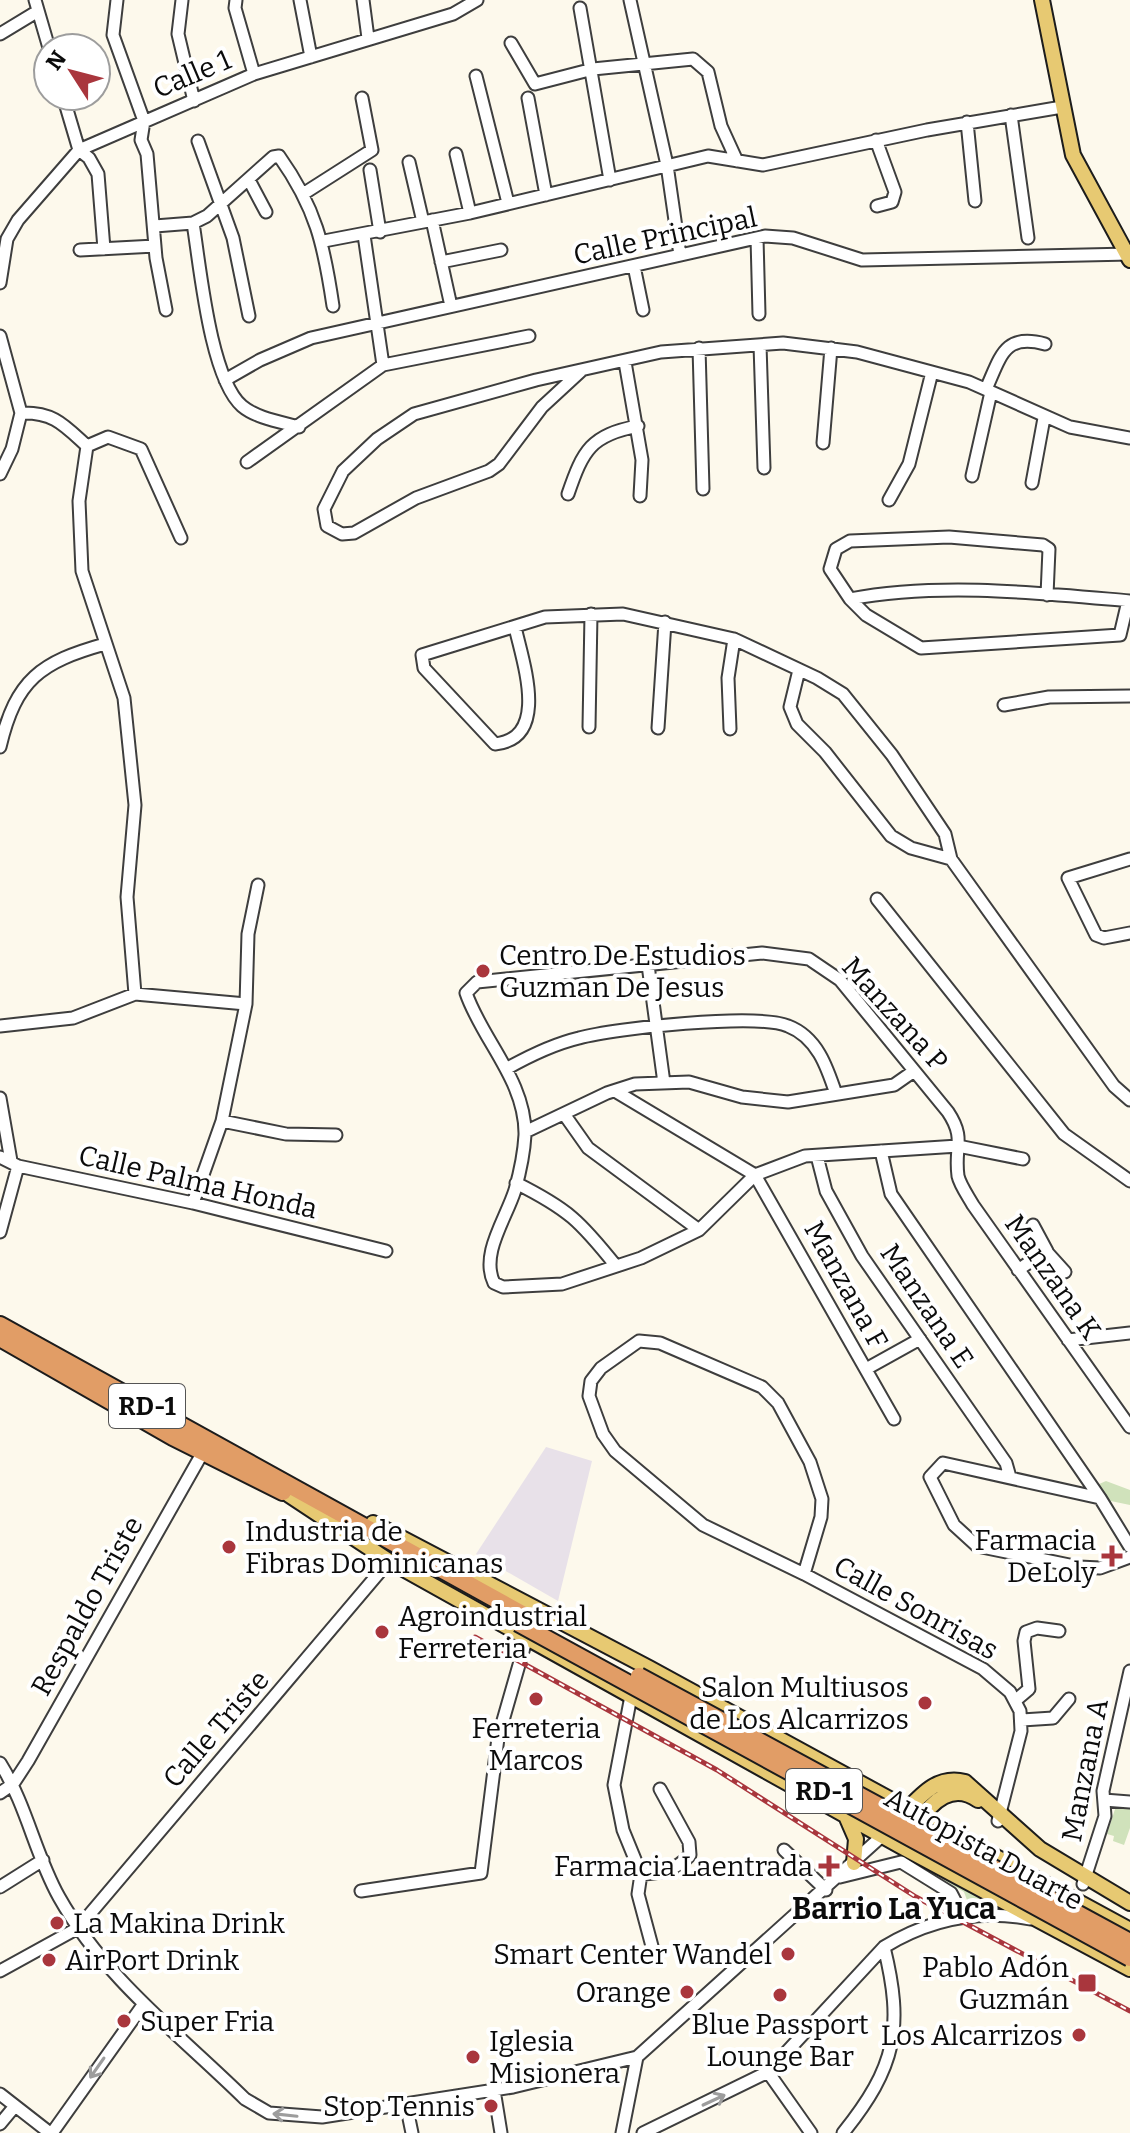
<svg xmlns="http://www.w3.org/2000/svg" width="1130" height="2133" viewBox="0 0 1130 2133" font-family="Bitter,serif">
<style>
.industrial{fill:#e8e1e9}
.green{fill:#d0e2bb}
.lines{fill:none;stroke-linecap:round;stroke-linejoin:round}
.minor-casing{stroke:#3e3e3e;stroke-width:15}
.major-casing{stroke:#1c1c1c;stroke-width:18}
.highway-casing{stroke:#1c1c1c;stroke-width:20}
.minor{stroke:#fff;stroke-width:11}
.major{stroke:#e7c972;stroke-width:14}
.highway{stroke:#e19d66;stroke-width:16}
.rail-casing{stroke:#a9363d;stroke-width:5}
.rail{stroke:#fff;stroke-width:2;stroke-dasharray:6;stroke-linecap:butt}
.highway-bridge-casing{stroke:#1c1c1c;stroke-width:20;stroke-linecap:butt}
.highway-bridge{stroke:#e19d66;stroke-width:16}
.oneway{stroke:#9d9d9d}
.poi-dot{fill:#a9363d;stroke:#fff;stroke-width:3}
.labels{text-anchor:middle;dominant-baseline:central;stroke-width:8;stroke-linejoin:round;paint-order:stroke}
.shield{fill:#fff;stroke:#545454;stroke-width:2}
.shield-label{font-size:26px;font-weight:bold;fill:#0b0b0b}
.street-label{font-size:28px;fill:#0b0b0b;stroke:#fff}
.poi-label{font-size:28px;fill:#0b0b0b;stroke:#fff;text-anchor:end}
.neighbourhood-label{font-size:30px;font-weight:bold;fill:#0b0b0b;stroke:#fff}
</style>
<rect width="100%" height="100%" fill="#fdf9ec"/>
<path class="industrial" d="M546 1447 592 1461 558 1601 476 1554Z"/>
<path class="green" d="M1106 1481 1130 1490V1505L1106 1500 1097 1485Z
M1130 1804V1828L1124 1845 1113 1841 1114 1836 1107 1834 1116 1806Z
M905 1852 1002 1907 970 1908 964 1892 905 1857Z"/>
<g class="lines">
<defs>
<path id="minor" d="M35 0 49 48
M117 0 113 35 144 121 141 140 147 154 156 258 166 310
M182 0 178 34 194 101
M236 0 235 8 254 74
M300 0 311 57
M363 0 368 38
M630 0 667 165 680 255
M580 8 610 180
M0 34 38 11
M511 43 535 84 593 69 693 59 708 72 721 126 737 161
M476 76 508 203
M63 96 79 150 89 158 98 174 104 249
M528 98 546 195
M1011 115 1028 238
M967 122 975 201
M876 140 895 192 892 202 877 206
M198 141 233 238 249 316
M456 154 470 213
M409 162 423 222
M370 170 380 232
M249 180 266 212
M303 194 372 150 362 98
M432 220 451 306
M193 223C200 266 210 378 242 406 256 418 281 422 299 427
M155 226 193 223 207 216 273 157 279 156C316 208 324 245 333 306
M364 235 383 365
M757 238 759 314
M324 241 470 213 708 156 763 165 927 130 1062 107
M80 250 155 246
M441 262 501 250
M634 266 643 310
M0 283 7 239 18 220 79 150 254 74 453 14 477 0
M0 336 21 413 12 449 0 474
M760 345 764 468
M699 348 703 489
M625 362 642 460 640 496
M581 371 542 407 499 464 489 471 416 498 354 533 342 534 327 526 324 509 343 471 377 439 414 414 536 380 661 352 783 343 857 352 969 382 1070 427 1130 438
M225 380 260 360 311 338 765 236 793 238 862 260 1130 254
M986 389C1001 356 1004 333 1045 344
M21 413C54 412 64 425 87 446
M823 443 831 348
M247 462 383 365 529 336
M972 476 991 392
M1032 483 1044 418
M568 494C583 450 591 435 638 426
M889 500 909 464 932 372
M1047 595 1049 549 1043 545 949 537 850 541 836 549 830 569 850 599 866 615 921 648 1120 635 1128 601
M850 599C940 582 1039 593 1130 601
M515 627C523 663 550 738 495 744L424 668 422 655 545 617 623 614 734 639 817 678 843 694 892 755 945 834 951 859 1114 1086 1130 1100
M799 670 790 707 797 724 825 752 891 836 911 848 951 859
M1004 705 1049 697 1130 696
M589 727 591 614
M658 728 665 622
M730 729 728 678 734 639
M0 747C16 679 41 662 105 644
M1130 859 1068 878 1096 935 1104 938 1130 933
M877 899 1064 1134 1130 1181
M648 965 664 1083
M135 994 127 897 135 805 124 698 82 571 79 501 87 446 108 437 141 449 181 538
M0 1026 73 1018 135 994 246 1004
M506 1069C529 1056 554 1044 579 1038 615 1028 757 1013 788 1026 817 1037 827 1067 836 1094
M615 1091 755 1175
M0 1098 11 1161
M564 1114 588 1148 699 1230
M222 1121 286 1134 336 1135
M525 1132 607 1093 635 1084 689 1082 742 1097 788 1102 894 1085 914 1071
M881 1151 891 1194 1100 1498 1130 1547
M817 1156 826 1191 862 1256 1006 1463 1010 1477
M0 1157 18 1166 193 1203 386 1251
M1023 1159 958 1146 805 1156 755 1175 699 1230 641 1258 562 1284 503 1287 494 1283C480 1254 506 1219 515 1190 520 1172 524 1153 525 1135 526 1081 482 1040 466 993L477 982 762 953 809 959 840 980 948 1112C966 1139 954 1147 958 1176 960 1185 968 1196 973 1205L1130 1427
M755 1175 894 1419
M516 1183C568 1209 580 1221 616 1266
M193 1203 222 1121 246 1004 248 934 258 885
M1033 1225 1047 1251
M0 1232 18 1166
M1018 1270 1046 1251 1065 1272
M1068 1340 1130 1333
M866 1369 920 1339
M1100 1498 943 1463 930 1477 954 1525 977 1546 1079 1567 1100 1568 1130 1557
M804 1574 821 1517 822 1499 810 1462 778 1403 762 1387 660 1343 639 1341 601 1368 591 1381 589 1396 603 1434 615 1451 703 1525 804 1574 983 1669 1010 1692 1020 1711 1021 1731 998 1821
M631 1696 614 1785 623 1830 641 1874C662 1873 675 1871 690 1855L689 1842 660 1789
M1016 1700 1029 1689 1024 1641 1026 1632 1037 1628 1059 1631
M1022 1720 1053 1718 1069 1699
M0 1763C27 1806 35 1854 59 1897 105 1979 179 2034 245 2099L269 2113 322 2117 513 2087 637 2057 882 1836
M0 1793 13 1784 28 1761 203 1452
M1104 1800 1130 1802
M784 1850 826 1890
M641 1874 638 1894 653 1950
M840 1877 901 1862 951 1893 963 1916
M1083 1884 1105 1816 1103 1791 1130 1671
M0 1887 43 1860
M361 1891 481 1873 498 1738 527 1637
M0 1971 78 1928 389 1561
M768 2072 811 2133
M494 2090 501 2133
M0 2094 50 2133
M406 2104 412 2133
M0 2124 15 2106
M52 2133 143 2005
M622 2133 637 2057
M643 2133 768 2072 884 1947C930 1919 978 1909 1030 1919
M843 2133C896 2067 904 2028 884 1947"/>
<path id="major" d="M1042 0 1073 155 1130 260
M289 1495 389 1561 902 1847 1130 1969
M373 1523 649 1668 1130 1930
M904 1813C922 1794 938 1775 965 1782L1040 1849 1130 1903
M846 1816 856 1839 854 1863
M918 1823C932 1801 953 1782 978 1800"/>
<path id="highway" d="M0 1325 524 1615
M0 1338 173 1437 283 1492"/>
</defs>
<use href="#minor" class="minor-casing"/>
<use href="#major" class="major-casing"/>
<use href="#highway" class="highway-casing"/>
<use href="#minor" class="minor"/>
<use href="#major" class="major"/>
<use href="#highway" class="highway"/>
<defs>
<path id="rail" d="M475 1637 717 1770 916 1897 1130 2011"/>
</defs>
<use href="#rail" class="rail-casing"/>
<use href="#rail" class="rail"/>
<defs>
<path id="highway-bridge" d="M518 1623 1130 1958
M639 1676 1130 1942"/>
</defs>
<use href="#highway-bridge" class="highway-bridge-casing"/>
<use href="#highway-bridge" class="highway-bridge"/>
</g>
<defs><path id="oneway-shaft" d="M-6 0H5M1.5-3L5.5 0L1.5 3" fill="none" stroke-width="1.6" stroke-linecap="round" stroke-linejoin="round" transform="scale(2)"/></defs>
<g class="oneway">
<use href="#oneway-shaft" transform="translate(97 2068) rotate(125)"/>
<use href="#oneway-shaft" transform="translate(714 2100) rotate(-25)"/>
<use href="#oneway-shaft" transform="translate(285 2115) rotate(-174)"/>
</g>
<g class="poi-dot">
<circle cx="483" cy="971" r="8"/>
<circle cx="229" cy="1547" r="8"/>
<path d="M1108 1544h8v8h8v8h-8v8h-8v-8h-8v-8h8z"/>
<circle cx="382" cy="1632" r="8"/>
<circle cx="536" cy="1699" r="8"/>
<circle cx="925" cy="1703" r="8"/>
<path d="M825 1854h8v8h8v8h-8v8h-8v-8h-8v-8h8z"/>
<circle cx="57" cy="1923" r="8"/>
<circle cx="788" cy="1954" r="8"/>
<circle cx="49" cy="1960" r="8"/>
<rect x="1077" y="1973" width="20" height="20" rx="4"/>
<circle cx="687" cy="1992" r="8"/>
<circle cx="780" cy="1995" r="8"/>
<circle cx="124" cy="2021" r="8"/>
<circle cx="1079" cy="2035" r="8"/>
<circle cx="473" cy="2057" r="8"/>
<circle cx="491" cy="2106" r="8"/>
</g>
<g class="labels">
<g class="shield">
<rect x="109" y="1384" width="76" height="44" rx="6"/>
<rect x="786" y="1769" width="76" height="44" rx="6"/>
</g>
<g class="shield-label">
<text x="147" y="1406">RD-1</text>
<text x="824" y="1791">RD-1</text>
</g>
<g class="street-label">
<text transform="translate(192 74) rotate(-23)">Calle 1</text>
<text transform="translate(665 236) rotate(-12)">Calle Principal</text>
<text transform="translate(895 1014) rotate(48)">Manzana P</text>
<text transform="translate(198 1182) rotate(13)">Calle Palma Honda</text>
<text transform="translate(1053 1277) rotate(55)">Manzana K</text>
<text transform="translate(846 1285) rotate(61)">Manzana F</text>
<text transform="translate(927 1306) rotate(56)">Manzana E</text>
<text transform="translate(87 1606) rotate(-61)">Respaldo Triste</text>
<text transform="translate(916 1608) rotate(29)">Calle Sonrisas</text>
<text transform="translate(216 1729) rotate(-49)">Calle Triste</text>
<text transform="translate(1085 1770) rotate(-79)">Manzana A</text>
<text transform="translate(984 1849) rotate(29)">Autopista Duarte</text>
</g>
<g class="poi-label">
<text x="499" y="955" text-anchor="start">Centro De Estudios<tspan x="499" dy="32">Guzman De Jesus</tspan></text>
<text x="245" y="1531" text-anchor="start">Industria de<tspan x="245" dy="32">Fibras Dominicanas</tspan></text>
<text x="1096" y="1540">Farmacia<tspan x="1096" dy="32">DeLoly</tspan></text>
<text x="398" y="1616" text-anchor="start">Agroindustrial<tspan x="398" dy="32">Ferreteria</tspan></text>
<text x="909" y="1687">Salon Multiusos<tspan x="909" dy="32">de Los Alcarrizos</tspan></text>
<text x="536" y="1728" text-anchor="middle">Ferreteria<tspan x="536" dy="32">Marcos</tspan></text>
<text x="813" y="1866">Farmacia Laentrada</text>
<text x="73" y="1923" text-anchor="start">La Makina Drink</text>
<text x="772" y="1954">Smart Center Wandel</text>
<text x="65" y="1960" text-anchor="start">AirPort Drink</text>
<text x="1069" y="1967">Pablo Adón<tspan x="1069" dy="32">Guzmán</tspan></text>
<text x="671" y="1992">Orange</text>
<text x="140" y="2021" text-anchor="start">Super Fria</text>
<text x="780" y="2024" text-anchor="middle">Blue Passport<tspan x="780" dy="32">Lounge Bar</tspan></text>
<text x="1063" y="2035">Los Alcarrizos</text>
<text x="489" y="2041" text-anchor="start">Iglesia<tspan x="489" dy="32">Misionera</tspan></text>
<text x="475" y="2106">Stop Tennis</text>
</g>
<g class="neighbourhood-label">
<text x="894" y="1909">Barrio La Yuca</text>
</g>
</g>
<g transform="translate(72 72) rotate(306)"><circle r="38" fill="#ffffff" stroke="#9d9d9d" stroke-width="2"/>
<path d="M0-6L14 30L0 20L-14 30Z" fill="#a9363d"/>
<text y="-12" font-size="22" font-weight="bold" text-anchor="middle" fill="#0b0b0b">N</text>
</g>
</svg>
